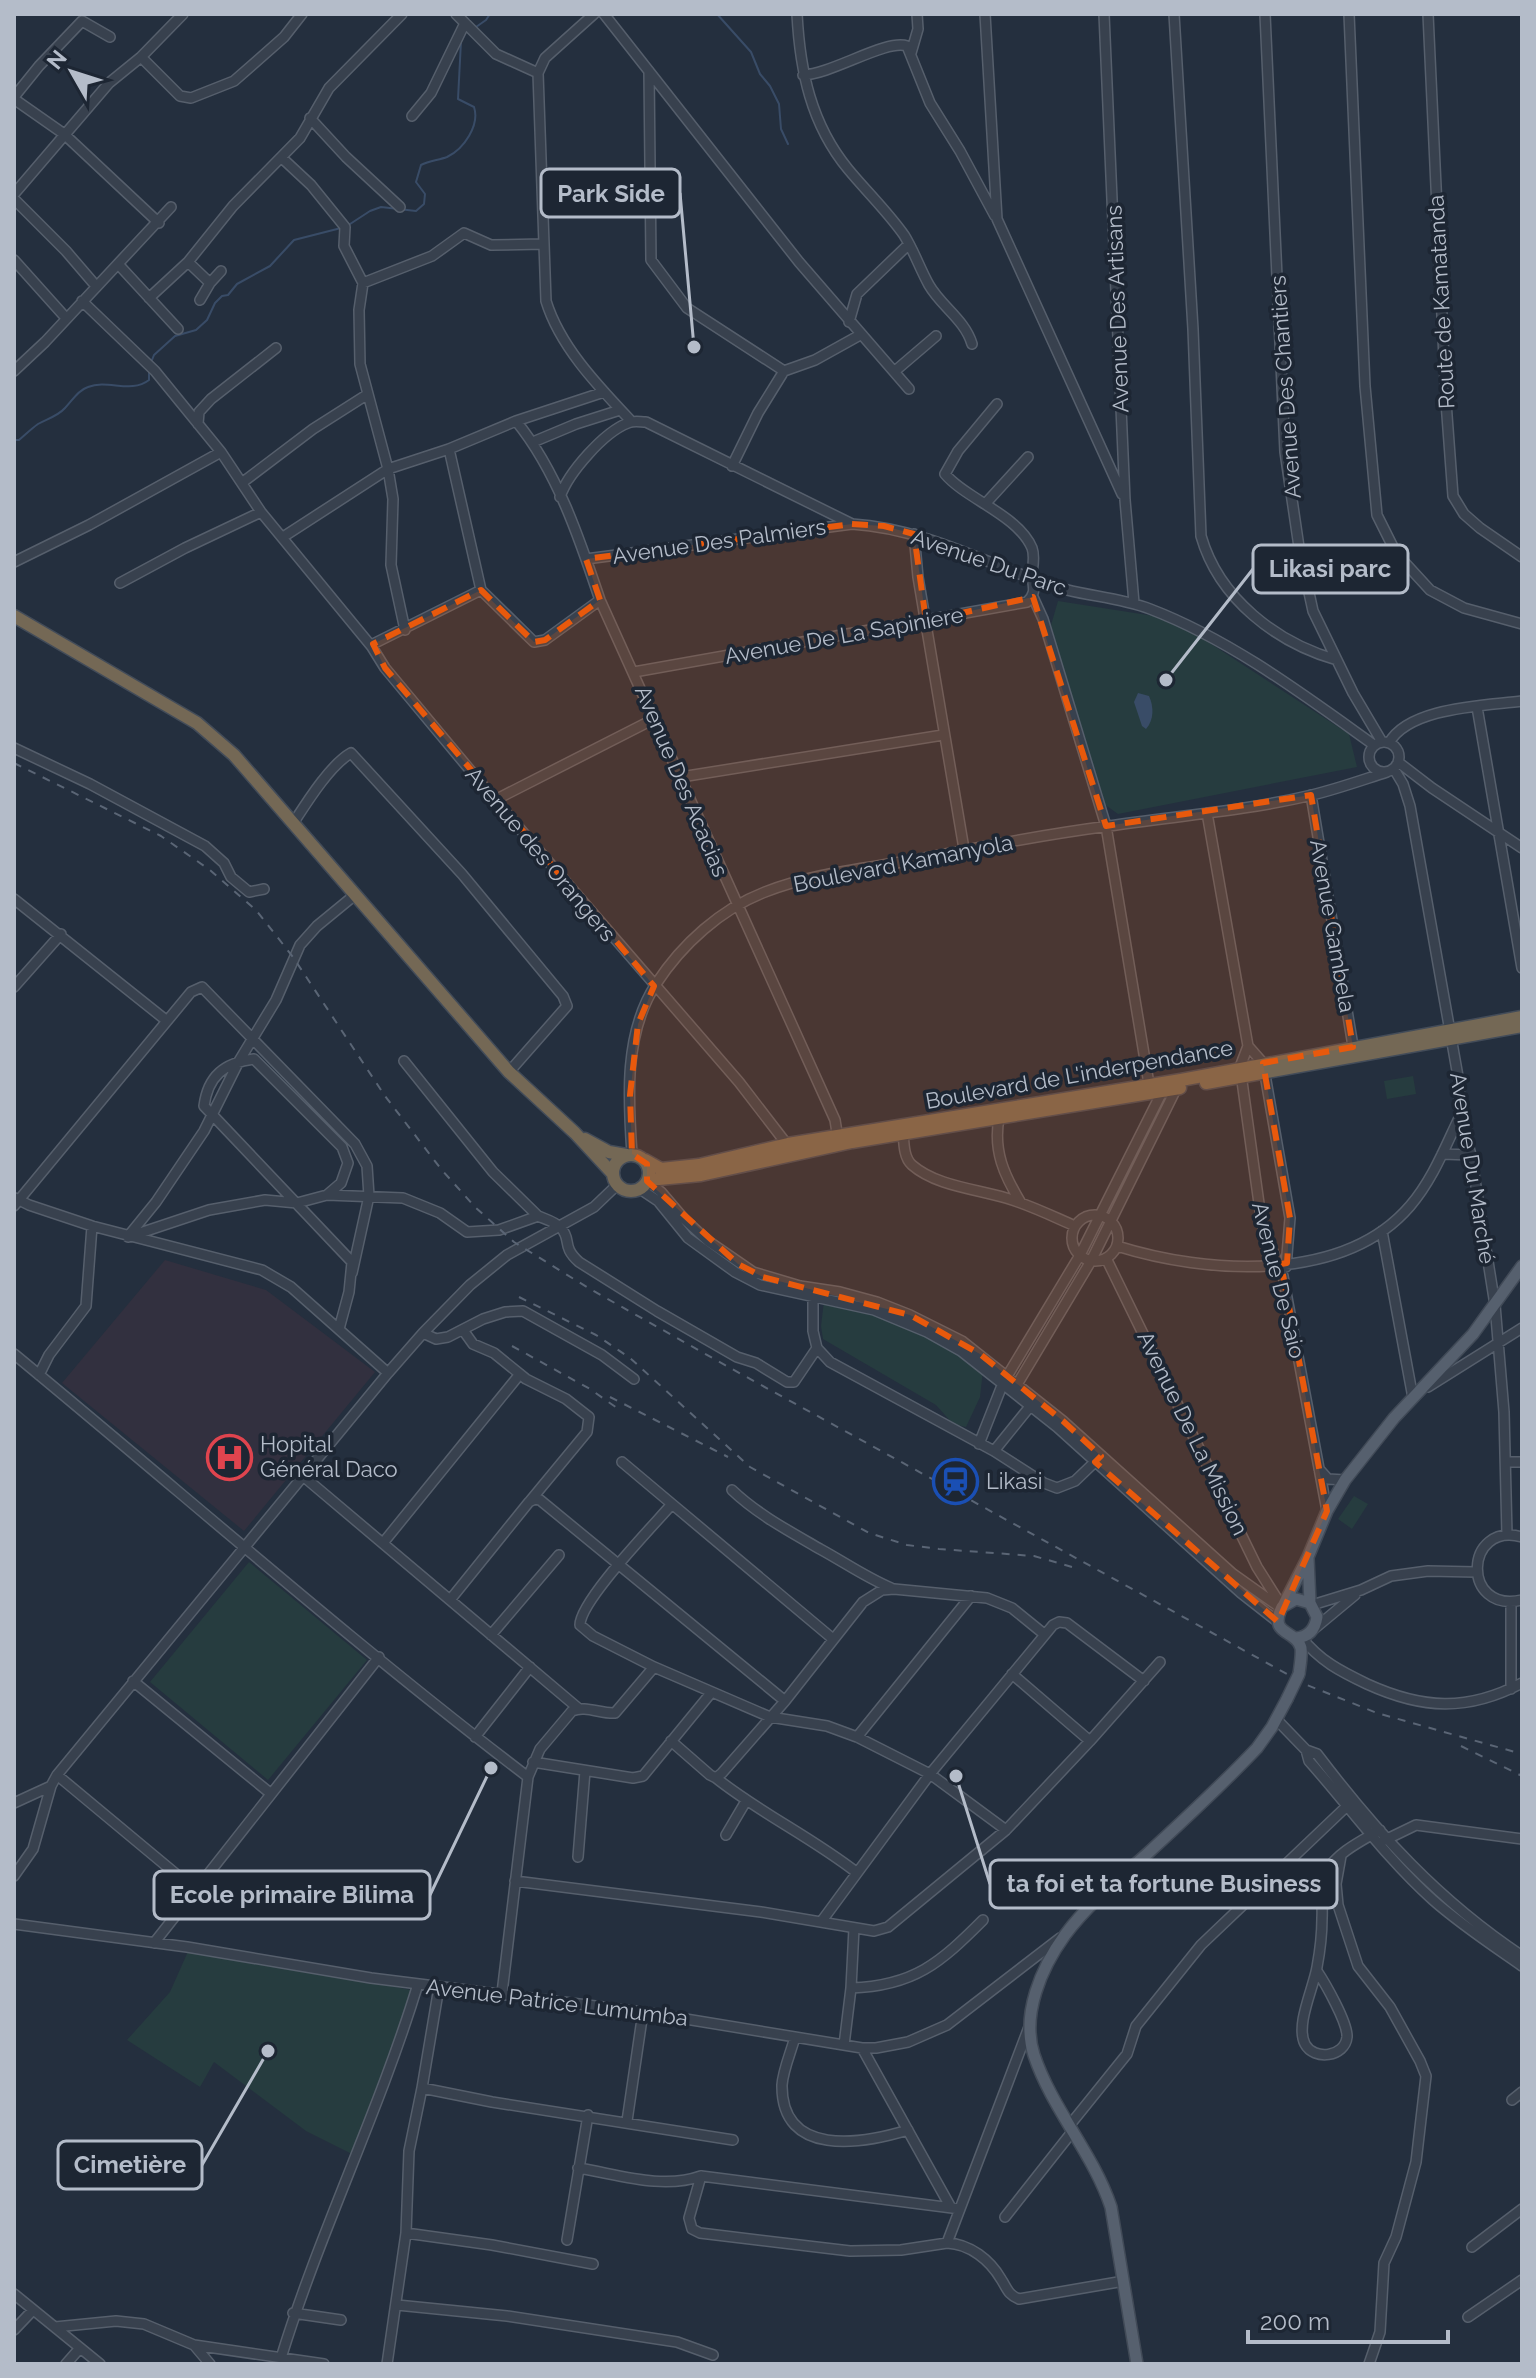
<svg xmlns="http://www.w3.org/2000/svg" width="1536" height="2378" viewBox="0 0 1536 2378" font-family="Raleway,sans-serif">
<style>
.medical{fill:#32303f}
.green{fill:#263c3f}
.water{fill:#394c67}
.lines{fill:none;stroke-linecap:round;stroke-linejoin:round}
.stream{stroke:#394c67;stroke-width:2}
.minor-casing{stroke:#565f6c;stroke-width:12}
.major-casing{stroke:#414a57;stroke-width:14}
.highway-casing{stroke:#434c59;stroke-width:15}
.minor{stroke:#38414e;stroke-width:9}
.major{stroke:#56606e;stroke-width:11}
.highway{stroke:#746855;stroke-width:12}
.rail{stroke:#5a6575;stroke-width:2;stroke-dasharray:8 8;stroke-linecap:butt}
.major-bridge-casing{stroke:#414a57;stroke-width:14;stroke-linecap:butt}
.major-bridge{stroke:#56606e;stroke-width:11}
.marked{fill:#e8590c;fill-opacity:0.2;stroke:#e8590c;stroke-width:6;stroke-dasharray:16 10;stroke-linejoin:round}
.labels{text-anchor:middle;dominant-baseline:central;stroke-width:7;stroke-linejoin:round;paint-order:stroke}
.street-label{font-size:22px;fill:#b4bcc9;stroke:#1d2633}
.poi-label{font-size:22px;fill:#b4bcc9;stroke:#1d2633;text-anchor:start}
.leader{fill:none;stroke:#b4bcc9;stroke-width:3}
.callout-dot{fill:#b4bcc9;stroke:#1d2633;stroke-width:3}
.callout{fill:#1d2633;stroke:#b4bcc9;stroke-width:3}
.callout-label{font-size:24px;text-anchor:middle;font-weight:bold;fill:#b4bcc9}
</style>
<rect width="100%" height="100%" fill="#242f3e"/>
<path class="medical" d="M165 1260 266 1290 375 1372 244 1531 62 1383Z"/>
<path class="green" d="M1058 601 1173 619 1349 734 1357 767 1118 814 1100 801 1051 625Z
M1413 1076 1416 1094 1387 1099 1384 1081Z
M824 1301C880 1314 937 1335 983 1370L980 1397 966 1427 953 1424 936 1405 823 1339 821 1326Z
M1354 1496 1368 1504 1352 1529 1338 1519Z
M249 1562 367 1660 268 1780 150 1682Z
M190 1947 416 1991 354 2155 306 2131 214 2062 200 2087 127 2040 170 1992Z"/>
<path class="water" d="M1138 693 1149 696C1154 707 1154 720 1146 729L1142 726 1134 702Z"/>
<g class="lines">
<path class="stream" d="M717 14 751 52 760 74 770 86 779 104 781 129 788 144
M476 27 486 20 490 14
M347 226 370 211 381 207 416 211 424 204 425 194 416 182 421 165C429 161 439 160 447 157 464 149 480 125 474 107L458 99 461 41
M152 360 154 355 175 336 196 330 207 320 215 303 222 296 228 295 237 284 270 266 294 240 341 228
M14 440H19C25 435 31 429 38 424 47 419 58 416 65 408 72 401 78 390 88 387 108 379 131 394 149 380V370"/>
<defs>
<path id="minor" d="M456 14 496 54 538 73
M594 14 545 58 538 73 546 301C560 347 599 387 631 421
M604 14 799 262 909 389
M797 14C800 71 811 124 848 169 867 192 887 211 904 235 914 251 920 269 929 285 941 306 965 320 972 344
M985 14 997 219 1122 494
M1104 14 1125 500 1134 603
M1174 14 1193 329 1201 536C1219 599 1277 643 1337 660
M1265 14 1285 452 1299 547 1313 611 1353 693 1382 742
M1349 14 1365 386 1377 515 1396 553 1430 590 1464 608 1522 624
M1428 14 1446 402 1453 496 1464 514 1480 528 1522 557
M911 53 918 29 917 14
M141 57 180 96 191 98 234 81 284 37 302 14
M649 71 651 260 687 308 784 371
M803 75C832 74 886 39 907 46L930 103 960 151 995 216
M14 97 39 66 82 21 110 37
M14 99 64 134 159 223
M412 116 431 93 465 23
M310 118 346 157 400 207
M282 158 311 185 345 227 344 246 363 283 432 256 464 233 491 245 543 244
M14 194 109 83 141 57 183 14
M14 199 66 251 96 286
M14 260 66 318
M188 262 210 283 221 271
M118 264 178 329
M363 283 359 310 360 364 388 469 449 449
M149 298 188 262 233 206 300 138 329 88 402 14
M200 300 210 283
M82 301 155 371 221 452
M849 322 857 294 909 244
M14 371 45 342 171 207
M895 371 936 336
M516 421C557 471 580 540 600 600L835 1120 838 1139
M198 424 199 412 211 399 276 348
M533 442 576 424 620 410
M732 466 758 413 784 371 815 360 860 335
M243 482 313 429 368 394
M560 497C568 473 604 432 628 423 634 420 640 422 646 422L852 524
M986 503 1028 457
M914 534 918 577 964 849
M283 537 388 469 393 499 391 565 405 630
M586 559 852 524C919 528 981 560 1043 583 1078 596 1116 596 1150 609 1231 640 1304 695 1374 745
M14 562 89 525 221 452 261 512 372 647 385 668 495 800 739 1082 789 1147
M120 583 185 548 261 512
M1033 597 1043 619 1106 826 1149 1084
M600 600 545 640 534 642 481 590 449 449 516 421 604 392
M372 647 373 644 481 590
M634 672 1027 602C1038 592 1032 585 1032 573 1033 565 1035 556 1032 548 1018 515 966 499 945 474L958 451 997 404
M1477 707 1522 968
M1369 757a15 15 0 1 1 30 0a15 15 0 1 1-30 0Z
M1389 743C1409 707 1484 706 1522 701
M14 748 90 784 205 846 224 863 231 877 249 892 264 889
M1398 762 1432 788 1522 848
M1394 769 1403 784 1410 806 1459 1082 1460 1116 1471 1155 1495 1305 1504 1412 1507 1535
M681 777 943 735
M1311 795 1354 1052
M495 800 654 719
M1207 813 1248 1046 1240 1067 1262 1225 1283 1276 1327 1511
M294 822C307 802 330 765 351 753L462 874 563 996 567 1006 509 1072
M14 899 167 1021
M14 987 61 934
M1248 1046 1263 1063 1290 1218 1286 1267
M404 1061 493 1172 538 1216
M999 1118C993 1151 1004 1175 1021 1203
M903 1130C904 1141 903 1157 912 1165 936 1186 976 1189 1006 1198 1030 1205 1052 1216 1075 1226
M632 1154C628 1098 624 1033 656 984 682 944 721 909 765 892 818 871 875 868 930 857 989 845 1049 834 1109 826 1176 816 1245 811 1312 795 1337 789 1362 780 1387 772
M1442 1154 1471 1155
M647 1181 661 1192 684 1219 708 1241 753 1272 800 1286 840 1292 877 1302 910 1315 962 1341 1063 1421 1233 1574 1281 1608
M640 1189 658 1201 688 1238 735 1272 760 1285 874 1310 927 1332 961 1351 1057 1427 1241 1593 1278 1622
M327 1195 341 1183 348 1163 342 1147 254 1059C224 1063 208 1076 204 1106L352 1262 349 1292 339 1329
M15 1198 29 1205 92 1226 262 1270 291 1287 388 1373
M14 1206 191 992 202 987 355 1144 367 1166 369 1196 352 1273
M1072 1238a23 23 0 1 1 46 0a23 23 0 1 1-46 0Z
M1382 1231 1413 1398 1415 1396
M130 1234 156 1202 204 1131 239 1061 276 1000 300 945 317 926 356 894
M128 1237 209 1210 265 1200 297 1203 327 1195 403 1198 440 1213 467 1232 499 1230 538 1216C545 1219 556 1222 561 1228 572 1240 561 1246 579 1262L657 1311 737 1357 756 1363 787 1382H794L817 1348
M1117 1246C1206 1274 1343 1284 1410 1206 1433 1179 1445 1147 1460 1116
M1106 1258 1257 1567 1281 1605
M813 1291V1331L817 1348 830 1362 994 1451 1044 1483 1057 1488 1075 1481 1099 1458
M463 1330 473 1344 494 1353 526 1379 566 1399 589 1417 587 1432 530 1501
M423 1333 436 1339 448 1337 483 1319 505 1312 523 1311 602 1355 634 1379
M14 1354C185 1495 351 1642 528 1777
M39 1375 49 1355 86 1306 92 1226
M1428 1387 1522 1328
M1015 1388 1091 1261 1177 1087
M979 1444 1003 1383 1080 1255 1164 1088
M994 1451 1032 1404
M622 1462 672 1504
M1506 1462H1522
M1319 1469 1328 1479 1345 1480
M303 1476 578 1708
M732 1490C757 1514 789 1531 820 1549 844 1562 865 1577 891 1588
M1522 1537C1464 1521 1461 1614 1522 1600
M383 1543 520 1374
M450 1600 529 1502 535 1499 540 1500 785 1701
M1511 1603V1689
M1312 1605 1361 1590 1391 1576 1428 1571 1476 1572
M1314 1629 1355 1595
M491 1635 559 1555
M1301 1637C1320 1661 1340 1671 1367 1684 1422 1709 1467 1712 1522 1683
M833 1639 672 1504C653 1526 580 1601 580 1625L593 1636 654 1667 770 1717 827 1726 857 1737 930 1774 1006 1830
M1012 1674 1090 1741
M133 1681 270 1793
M1277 1720 1306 1750 1309 1761C1350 1807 1386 1858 1433 1900 1460 1924 1492 1945 1522 1966
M475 1737 530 1667
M857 1737 971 1596
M671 1741 710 1775 716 1778 722 1773 785 1701 863 1602 882 1590 894 1589 987 1598 1012 1608 1044 1634
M1306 1750 1317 1754C1378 1834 1438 1900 1522 1956
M533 1762 633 1778 643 1776 711 1693
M57 1775 194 1889
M716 1778C760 1813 811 1837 856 1872
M14 1803 51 1786
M726 1835 746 1801
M1383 1841 1416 1825 1522 1839
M1341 1856 1336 1884 1338 1905 1358 1966 1390 2007 1420 2061 1426 2076 1416 2162 1396 2237 1384 2263 1380 2332 1369 2364
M578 1857 585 1771
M14 1876 33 1849 51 1786 57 1775 388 1373 423 1333 470 1285 507 1255 594 1207 617 1185
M515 1881 761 1912 874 1931 888 1927 1006 1830 1090 1741 1160 1662
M821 1922 930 1774 1053 1625 1059 1622 1067 1623 1144 1681
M14 1924 187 1947 371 1978 643 2012 862 2048H876L908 2042 947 2025 1060 1938
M154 1943 379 1657
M1317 1971C1325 1983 1348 2023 1347 2037 1345 2057 1314 2061 1305 2044 1295 2025 1314 1987 1317 1967 1320 1951 1322 1934 1322 1918 1323 1902 1319 1886 1327 1871 1336 1853 1363 1840 1380 1830
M851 1988C914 1986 940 1963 983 1920
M502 1993 528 1777 540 1749 572 1711C585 1705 601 1714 615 1713L654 1667
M795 2037C791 2052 783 2070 782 2085 781 2158 862 2144 908 2130
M844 2045 851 1988 854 1928
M862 2048 950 2206
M422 2088 492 2102 733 2140
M1512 2100 1522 2092
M627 2121 643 2012
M1069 2126 1127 2054 1136 2026 1201 1945 1347 1806
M578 2168C617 2174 662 2190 701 2176L960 2209
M701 2176 689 2218 692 2229 700 2233 850 2251 901 2250 947 2243 1029 2027
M1005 2217 1072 2132
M406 2233 492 2245 593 2264
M567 2240 588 2115
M947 2243C970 2244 990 2260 1001 2279 1007 2288 1008 2295 1019 2299L1124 2281
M1472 2247 1522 2209
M14 2294 100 2364
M397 2305 507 2316 677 2342 713 2355
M293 2313 341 2320
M1468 2317 1522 2280
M55 2327 116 2321 144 2324 194 2345 324 2364
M14 2330 33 2310
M194 2345 210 2364
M281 2358C320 2231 379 2112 418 1984
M66 2364 80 2348
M387 2364 406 2233 409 2151 422 2088 439 1987"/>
<path id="major" d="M1308 1558 1310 1603
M1283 1606 1308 1557 1327 1511 1345 1480 1394 1418 1473 1334 1522 1266
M1296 1638C1308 1637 1315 1630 1317 1617L1310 1603 1296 1599 1282 1607C1268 1636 1296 1629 1301 1648 1302 1655 1300 1666 1299 1674
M1137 2364 1111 2207C1093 2153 1052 2109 1034 2055 1021 2015 1041 1968 1065 1935 1087 1905 1119 1879 1147 1854 1184 1820 1222 1785 1257 1748L1272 1727 1287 1699"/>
<path id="highway" d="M14 616 197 723 234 755 509 1072 575 1133 613 1174
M1206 1083 1522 1026
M585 1139 609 1152 626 1155
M613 1173a18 18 0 1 1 36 0a18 18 0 1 1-36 0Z
M645 1160 661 1169 699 1165 788 1144 1181 1080 1522 1017
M648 1180 701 1175 852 1142 1180 1088"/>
</defs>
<use href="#minor" class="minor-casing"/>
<use href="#major" class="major-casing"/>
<use href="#highway" class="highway-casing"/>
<use href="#minor" class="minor"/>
<use href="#major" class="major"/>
<use href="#highway" class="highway"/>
<path class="rail" d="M14 763 161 836 210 870 256 910 293 957 385 1096 441 1169 475 1207 514 1242 590 1289 732 1369 1307 1685 1377 1713 1522 1754
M519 1297 596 1335 630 1358 750 1467 869 1533 907 1545 939 1549 1034 1556 1079 1569
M512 1346 590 1389 617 1408
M610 1397 728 1457
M1461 1746 1522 1776"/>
<defs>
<path id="major-bridge" d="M1287 1699 1299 1674"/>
</defs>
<use href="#major-bridge" class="major-bridge-casing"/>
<use href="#major-bridge" class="major-bridge"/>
</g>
<path class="marked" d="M852 524 884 526 914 534 926 621 1033 597 1106 826 1311 795 1353 1047 1263 1063 1290 1218 1287 1263 1281 1264 1327 1511 1278 1622 1095 1462 1101 1456 1063 1421 980 1354 910 1315 763 1277 738 1264 647 1181V1164L632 1154 630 1095 638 1024 654 986 385 668 373 644 481 590 534 642 545 640 600 600 586 559Z"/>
<defs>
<symbol id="hospital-ring" viewBox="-11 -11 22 22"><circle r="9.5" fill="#1d2633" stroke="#e0444e" stroke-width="1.5"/><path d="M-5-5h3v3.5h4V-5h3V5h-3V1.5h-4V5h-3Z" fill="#e0444e"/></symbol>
<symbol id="station-ring" viewBox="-11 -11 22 22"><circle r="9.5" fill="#1d2633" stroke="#1a4fb4" stroke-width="1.5"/><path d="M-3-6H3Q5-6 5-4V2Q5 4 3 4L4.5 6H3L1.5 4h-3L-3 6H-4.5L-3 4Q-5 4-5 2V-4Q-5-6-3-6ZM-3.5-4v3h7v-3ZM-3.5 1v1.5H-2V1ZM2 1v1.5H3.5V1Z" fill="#1a4fb4"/></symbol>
</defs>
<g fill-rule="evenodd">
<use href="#hospital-ring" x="204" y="1432" width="51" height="51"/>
<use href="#station-ring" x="930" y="1456" width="51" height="51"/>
</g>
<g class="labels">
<g class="street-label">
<text transform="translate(1441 302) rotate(-93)">Route de Kamatanda</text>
<text transform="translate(1117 309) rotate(-92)">Avenue Des Artisans</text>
<text transform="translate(1285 387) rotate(-94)">Avenue Des Chantiers</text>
<text transform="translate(719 541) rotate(-8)">Avenue Des Palmiers</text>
<text transform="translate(989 562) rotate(19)">Avenue Du Parc</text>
<text transform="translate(844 635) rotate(-10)">Avenue De La Sapiniere</text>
<text transform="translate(682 781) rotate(67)">Avenue Des Acacias</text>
<text transform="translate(541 854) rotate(50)">Avenue des Orangers</text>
<text transform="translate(903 863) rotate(-11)">Boulevard Kamanyola</text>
<text transform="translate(1333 926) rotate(80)">Avenue Gambela</text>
<text transform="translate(1079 1074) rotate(-10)">Boulevard de L'inderpendance</text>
<text transform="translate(1473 1168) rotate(81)">Avenue Du Marché</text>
<text transform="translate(1279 1280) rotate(76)">Avenue De Saio</text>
<text transform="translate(1193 1433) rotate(64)">Avenue De La Mission</text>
<text transform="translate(557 2002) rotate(7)">Avenue Patrice Lumumba</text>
</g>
<g class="poi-label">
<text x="260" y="1444">Hopital<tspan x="260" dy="25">Général Daco</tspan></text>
<text x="986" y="1481">Likasi</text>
</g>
</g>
<path class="leader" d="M694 347L680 193M1166 680L1253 569M956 1776L990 1884M491 1768L430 1895M268 2051L202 2165"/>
<g class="callout-dot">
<circle cx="694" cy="347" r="8"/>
<circle cx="1166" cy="680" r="8"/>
<circle cx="956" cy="1776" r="8"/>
<circle cx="491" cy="1768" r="8"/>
<circle cx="268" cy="2051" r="8"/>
</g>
<g class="callout">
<rect x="541" y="169" width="139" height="48" rx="8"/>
<rect x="1253" y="545" width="155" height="48" rx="8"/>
<rect x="990" y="1860" width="347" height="48" rx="8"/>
<rect x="154" y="1871" width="276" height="48" rx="8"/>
<rect x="58" y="2141" width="144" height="48" rx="8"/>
</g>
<g class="callout-label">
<text x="611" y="202">Park Side</text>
<text x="1330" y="577">Likasi parc</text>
<text x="1164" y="1892">ta foi et ta fortune Business</text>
<text x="292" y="1903">Ecole primaire Bilima</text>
<text x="130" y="2173">Cimetière</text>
</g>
<rect width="1536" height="2378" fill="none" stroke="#b4bcc9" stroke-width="32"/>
<g transform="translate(72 72) rotate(309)" stroke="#1d2633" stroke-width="6" paint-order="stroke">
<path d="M0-6L14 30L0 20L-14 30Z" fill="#b4bcc9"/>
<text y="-12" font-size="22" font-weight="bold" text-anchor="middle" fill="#b4bcc9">N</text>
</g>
<path d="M1248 2330v12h200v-12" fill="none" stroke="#b4bcc9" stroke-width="4"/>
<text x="1260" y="2330" font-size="24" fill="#b4bcc9" stroke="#1d2633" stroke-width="6" paint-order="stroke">200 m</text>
</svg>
